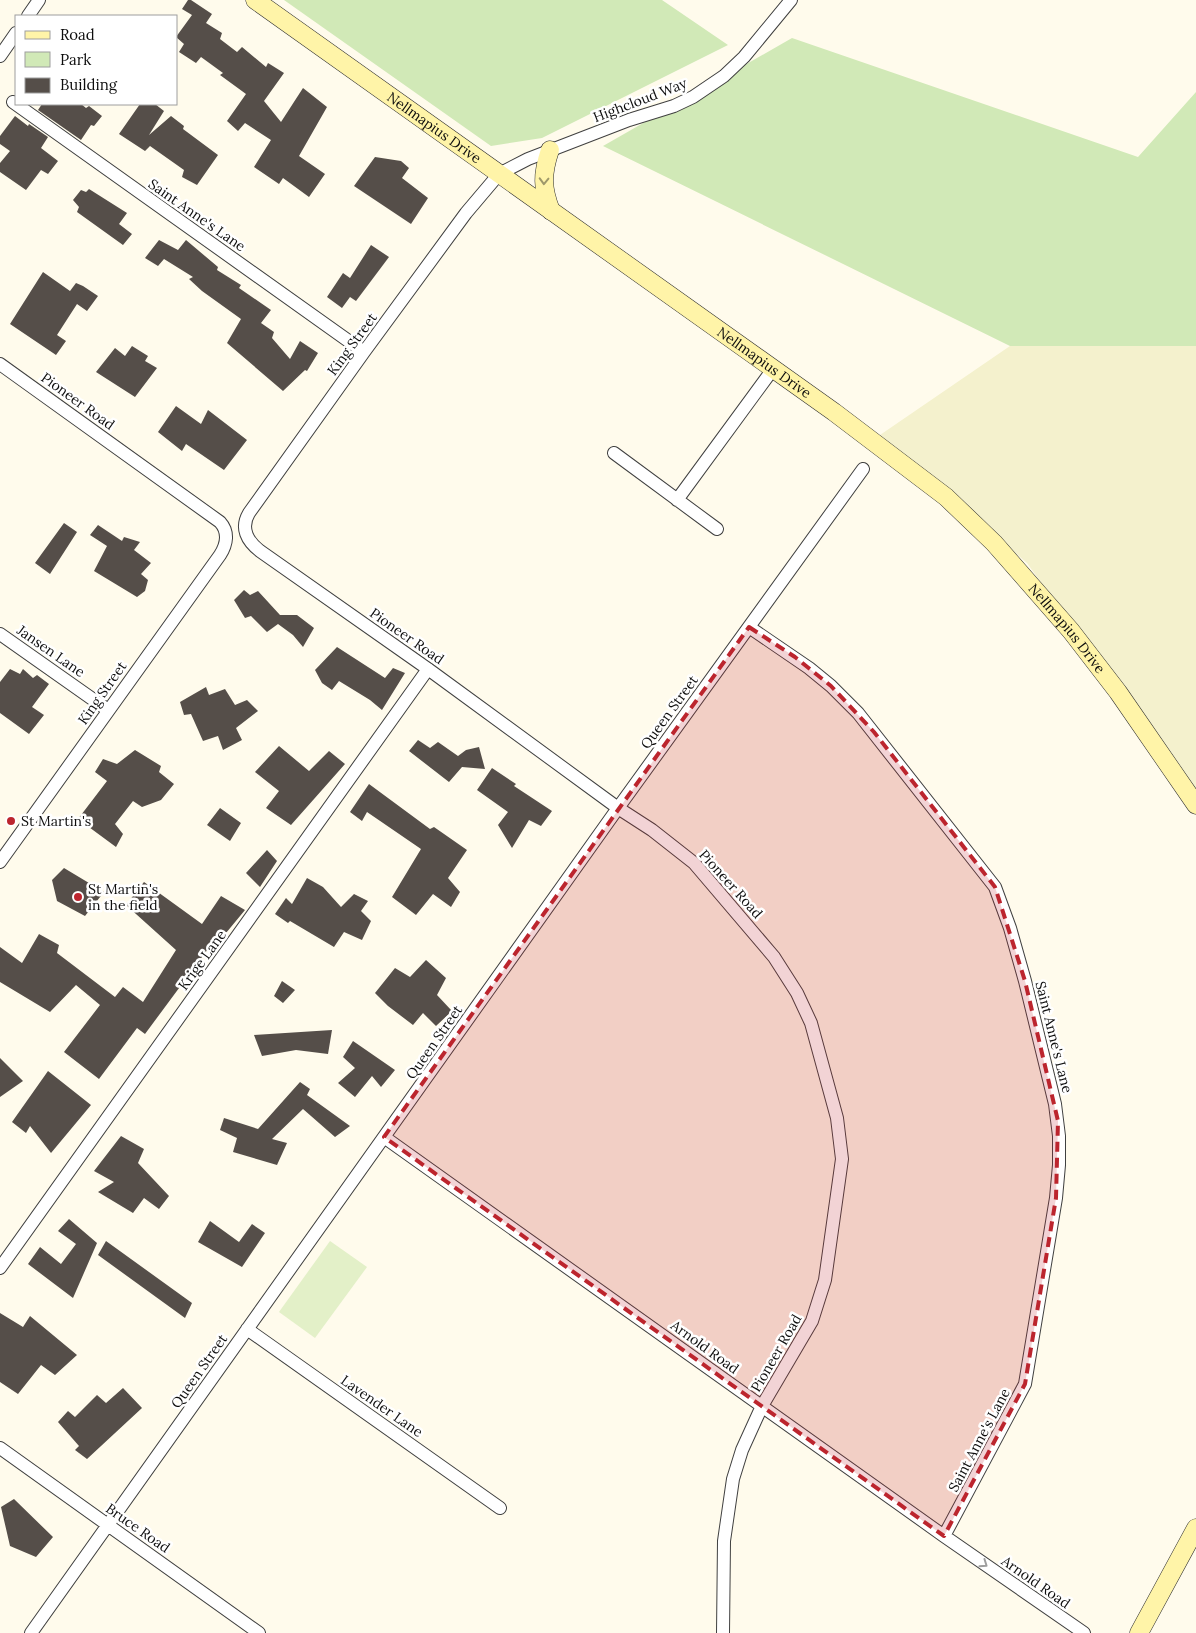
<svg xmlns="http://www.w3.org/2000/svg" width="1196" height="1633" viewBox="0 0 1196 1633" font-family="Lora,serif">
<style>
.farmland{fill:#f4f1cd}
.green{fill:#d1e9b7}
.pitch{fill:#e3f0c8}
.building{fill:#554e49}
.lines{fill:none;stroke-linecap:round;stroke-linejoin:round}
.street-casing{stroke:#404040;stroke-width:14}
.secondary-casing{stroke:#2f2f2f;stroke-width:19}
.street{stroke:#fff;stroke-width:12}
.secondary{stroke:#fff4a8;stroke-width:18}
.oneway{stroke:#9e986a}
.oneway2{stroke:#9e9e9e}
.marked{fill:#bc252e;fill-opacity:0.2;stroke:#bc252e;stroke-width:4;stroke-dasharray:10 6;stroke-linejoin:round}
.poi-dot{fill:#bc252e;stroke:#fff;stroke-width:2}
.labels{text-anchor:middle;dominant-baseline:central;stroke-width:5;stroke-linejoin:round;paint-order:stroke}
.street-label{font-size:14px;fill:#0d0d0d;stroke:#fff}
.poi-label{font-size:14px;fill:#0d0d0d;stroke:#fff;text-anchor:start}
</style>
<rect width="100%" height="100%" fill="#fffbec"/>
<path class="farmland" d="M1010 346H1196V803L1119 691 1027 563 880 435Z"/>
<path class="green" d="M284 0H662L728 45 542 138 491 146Z
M792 38 1138 157 1196 92V346H1010L603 146Z"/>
<path class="pitch" d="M330 1241 367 1267 315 1338 279 1312Z"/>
<path class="building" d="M188 0H191L212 14 206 23 222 33 220 39 237 52 242 47 266 67 268 63 284 73 264 101 281 122 303 88 327 107 299 156 325 174 309 197 283 178 279 184 254 167 271 140 245 123 238 131 227 121 246 94 220 75 223 73 201 57 196 63 179 52 184 44 176 37 192 15 182 9Z
M42 104H81L86 108 89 106 102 116 94 126 91 125 81 140 38 110Z
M140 104H155L164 111 149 135 171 116 184 126 183 129 218 155 197 185 182 177 184 170 150 146 145 151 119 134Z
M15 116 28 126 29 124 48 137 41 148 58 161 48 174 41 170 26 190 0 172V163L10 151 0 144V136Z
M375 157 401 161 409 168 402 178 428 198 411 224 354 186Z
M89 189 127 213 119 224 132 234 123 245 77 212 79 207 73 200 81 190 86 192Z
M159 240 178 250 186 240 218 267 217 270 241 285 239 288 271 310 261 323 274 332 272 338 290 359 300 341 318 353 307 371 305 370 283 391 227 343 241 319 202 291 189 279 193 277 164 259 158 266 145 258Z
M371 245 389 257 356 301 350 297 342 308 327 297 343 273 350 278Z
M43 272 70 291 76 283 83 286 98 296 87 311 77 304 57 335 66 341 56 355 10 324Z
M132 346 148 356 145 361 157 368 135 397 96 372 115 348 125 356Z
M176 406 201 424 208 410 247 440 224 470 186 444 182 451 158 432Z
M64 523 77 532 50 574 35 563Z
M98 525 122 541 124 537 140 542 134 550 151 563 141 574 148 580 145 591 137 597 94 571 107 546 90 535Z
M244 590 250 595 258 591 280 615H297L314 628 303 647 293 635 278 624 267 632 251 616 245 618 234 600Z
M337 647 385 678 393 668 405 673 382 710 370 700 339 681 332 690 322 683 315 670Z
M10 669 20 674 23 669 33 678 37 675 49 684 32 707 44 715 29 734 0 713V682Z
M206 687 209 695 225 689 235 705 247 700 258 711 236 728 242 740 223 750 218 736 203 741 191 714 184 715 180 702Z
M418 740 430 748 438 742 458 756 466 750 479 747 485 769 462 767 449 782 409 751Z
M279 746 309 771 329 751 345 764 291 825 266 808 279 791 255 772Z
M135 750 161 766 159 772 174 784 161 800 142 807 133 801 115 824 123 834 116 847 78 819 107 781 95 772 103 759 117 764Z
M492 768 516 784 514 786 552 811 541 826 529 820 512 848 498 825 508 812 477 790Z
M369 784 430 829 434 827 467 850 448 878 460 892 451 907 433 894 416 915 392 897 421 849 367 812 362 821 350 812Z
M220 808 241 823 230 841 207 825Z
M267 850 277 861 260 887 246 873Z
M64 868 104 892 85 916 57 901 52 880Z
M307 878 323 887 341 907 354 894 368 901 361 911 371 921 362 940 344 932 334 947 290 921 288 923 275 914 286 898 292 904Z
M144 882 202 924 221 896 245 910 226 933 222 930 145 1034 137 1028 99 1079 64 1052 100 1005 76 985 50 1012 0 982V947L22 963 39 934 59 945 57 953 115 997 123 987 143 1002 176 950 126 905Z
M426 960 446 978 437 995 452 1011 436 1026 423 1013 413 1025 388 1006 375 993 395 968 410 977Z
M282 981 295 990 283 1003 274 996Z
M332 1030 328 1054 296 1050 262 1056 254 1035Z
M353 1041 395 1070 381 1087 372 1076 355 1097 338 1083 355 1068 343 1057Z
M0 1058 23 1081 0 1097Z
M48 1071 91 1105 51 1153 30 1126 26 1133 12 1122Z
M300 1082 310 1089 307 1095 350 1126 335 1137 303 1109 272 1139 287 1143 277 1165 233 1152 237 1138 220 1130 224 1118 258 1129Z
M121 1136 144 1149 138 1163 169 1196 159 1209 144 1198 133 1213 98 1192 114 1182 94 1171Z
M69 1219 97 1243 73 1298 28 1264 40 1247 61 1264 76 1244 58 1231Z
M210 1221 239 1242 252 1224 265 1233 242 1267 198 1242Z
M106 1241 192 1303 185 1318 98 1255Z
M0 1313 23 1327 30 1316 77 1355 55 1375 41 1365 18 1394 0 1382Z
M123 1388 142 1408 87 1459 75 1450 79 1446 58 1422 68 1411 75 1417 97 1395 106 1403Z
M14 1499 53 1537 36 1557 10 1546 1 1507Z"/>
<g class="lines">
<defs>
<path id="street" d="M28 16 39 0
M0 56 16 33
M13 102 364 352
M0 364 220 522C229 532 227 544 220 555L0 862
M614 453 717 529
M677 500 773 369
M749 627 809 668 831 686 858 713 995 887 1010 928 1025 981 1055 1104 1059 1136V1165L1056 1198 1025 1384 944 1536
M0 634 108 710
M384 1137 944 1536 1084 1633
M0 1268 428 669
M247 1329 500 1508
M0 1448 259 1633
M31 1633 618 808 863 469
M723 1633 724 1541 733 1479 742 1450 762 1406 812 1321 825 1280 842 1159 837 1118 811 1023 797 993 774 957 694 863 652 830 618 808 428 669 260 551C247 541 240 528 249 513L364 352 466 213 499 174 528 159 629 120 674 106 693 97 724 76 744 57 791 0"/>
<g id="secondary">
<path id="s1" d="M255 0 834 412 946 497 994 543 1071 631 1118 692 1196 805"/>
<path d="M550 150C542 174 542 188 551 211"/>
<path d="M1139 1633 1196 1528"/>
</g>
</defs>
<use href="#street" class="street-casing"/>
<use href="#secondary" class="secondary-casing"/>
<use href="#street" class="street"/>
<use href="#secondary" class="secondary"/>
</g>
<defs><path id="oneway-chevron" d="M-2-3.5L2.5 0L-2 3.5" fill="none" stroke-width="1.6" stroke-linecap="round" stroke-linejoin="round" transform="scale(1.25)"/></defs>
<use class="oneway" href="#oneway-chevron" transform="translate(544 181) rotate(92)"/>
<use class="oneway2" href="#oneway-chevron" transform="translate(984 1564) rotate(35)"/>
<path class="marked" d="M749 627 795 657 831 686 874 732 995 887 1025 981 1058 1121 1056 1198 1025 1384 944 1536 384 1137Z"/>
<g class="poi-dot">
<circle cx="11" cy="821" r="5"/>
<circle cx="78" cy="897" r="5"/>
</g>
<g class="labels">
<g class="street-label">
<text transform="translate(640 100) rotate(-21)">Highcloud Way</text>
<text stroke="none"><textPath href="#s1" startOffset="220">Nellmapius Drive</textPath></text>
<text transform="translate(197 215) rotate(35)">Saint Anne's Lane</text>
<text transform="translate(352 344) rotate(-54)">King Street</text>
<text stroke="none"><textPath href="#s1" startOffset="625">Nellmapius Drive</textPath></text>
<text transform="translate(78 401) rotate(36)">Pioneer Road</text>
<text stroke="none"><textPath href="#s1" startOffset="1030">Nellmapius Drive</textPath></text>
<text transform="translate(407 636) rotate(35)">Pioneer Road</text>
<text transform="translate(51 651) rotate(35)">Jansen Lane</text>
<text transform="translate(102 693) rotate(-55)">King Street</text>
<text transform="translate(669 712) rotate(-54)">Queen Street</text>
<text transform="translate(731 884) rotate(48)">Pioneer Road</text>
<text transform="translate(202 960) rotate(-54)">Krige Lane</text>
<text transform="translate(1054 1037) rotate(76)">Saint Anne's Lane</text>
<text transform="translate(434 1042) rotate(-55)">Queen Street</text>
<text transform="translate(705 1347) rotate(36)">Arnold Road</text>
<text transform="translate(776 1353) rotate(-60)">Pioneer Road</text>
<text transform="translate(199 1371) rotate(-55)">Queen Street</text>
<text transform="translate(382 1406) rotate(35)">Lavender Lane</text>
<text transform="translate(979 1440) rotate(-62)">Saint Anne's Lane</text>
<text transform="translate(138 1528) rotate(35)">Bruce Road</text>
<text transform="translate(1036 1582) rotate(35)">Arnold Road</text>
</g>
<g class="poi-label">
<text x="21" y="821">St Martin's</text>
<text x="88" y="889">St Martin's<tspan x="88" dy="16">in the field</tspan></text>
</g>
</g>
<rect x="15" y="15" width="162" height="90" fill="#ffffff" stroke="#9e9e9e"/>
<rect x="25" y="31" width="25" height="8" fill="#fff4a8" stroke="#9e9e9e"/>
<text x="60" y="40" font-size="15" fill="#0d0d0d">Road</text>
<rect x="25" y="52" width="25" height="15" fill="#d1e9b7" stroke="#9e9e9e"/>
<text x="60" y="65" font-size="15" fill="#0d0d0d">Park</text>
<rect x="25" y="78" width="25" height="15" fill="#554e49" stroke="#9e9e9e"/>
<text x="60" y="90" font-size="15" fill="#0d0d0d">Building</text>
</svg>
